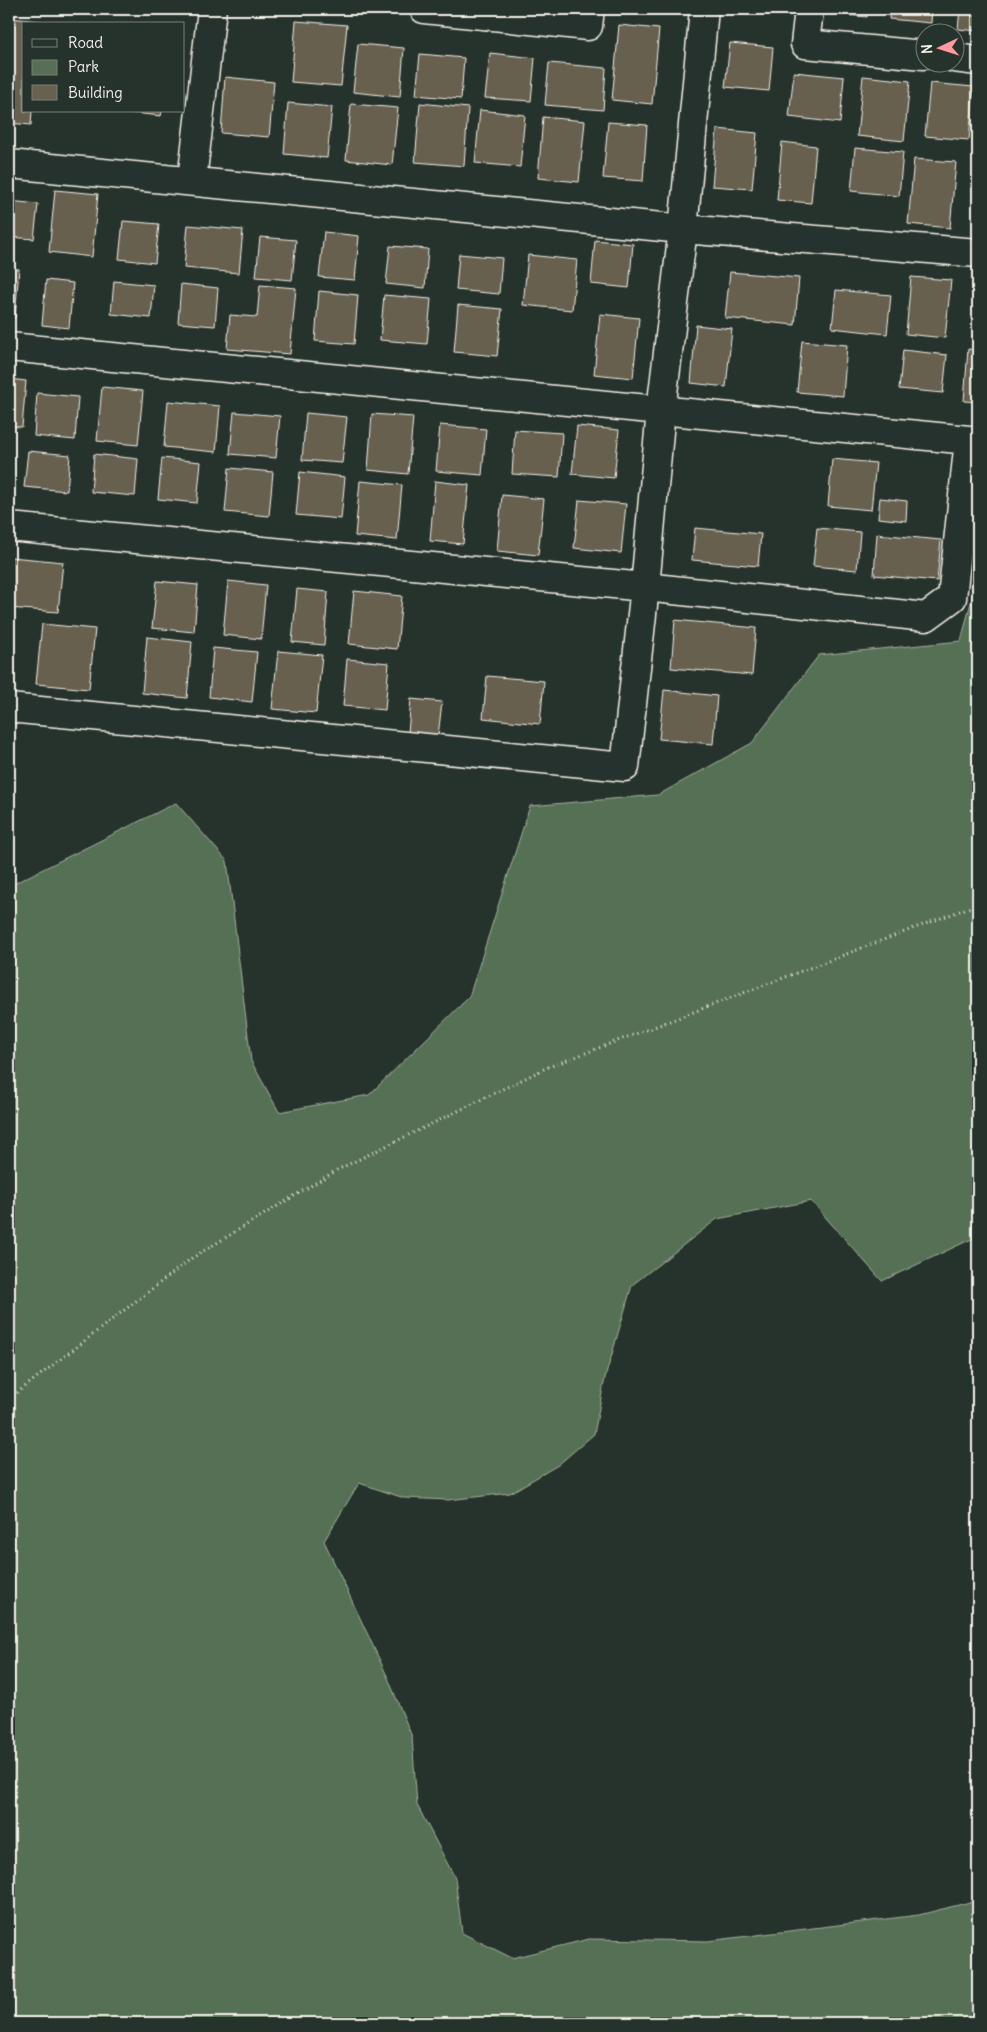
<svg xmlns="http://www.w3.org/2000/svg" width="987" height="2032" viewBox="0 0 987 2032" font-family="Delius,sans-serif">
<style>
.green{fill:#566f55;stroke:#a5b09e}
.building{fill:#686150;stroke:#f4f1e8}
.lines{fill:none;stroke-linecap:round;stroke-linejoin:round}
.minor-casing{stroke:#f4f1e8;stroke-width:31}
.path{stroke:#f4f1e8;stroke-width:3;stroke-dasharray:1 4;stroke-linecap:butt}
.minor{stroke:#26332d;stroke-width:28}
</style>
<rect width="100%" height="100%" fill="#26332d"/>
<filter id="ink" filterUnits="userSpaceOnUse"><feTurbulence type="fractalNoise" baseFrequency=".02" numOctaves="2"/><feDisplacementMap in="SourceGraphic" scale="10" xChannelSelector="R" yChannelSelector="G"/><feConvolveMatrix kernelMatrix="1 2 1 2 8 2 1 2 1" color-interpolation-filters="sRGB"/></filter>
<g filter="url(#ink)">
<path class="green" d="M978 575V1236L882 1281 811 1201 717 1219 632 1285 605 1378 594 1434 558 1465 510 1493 448 1500 404 1498 359 1483 324 1541 388 1678 412 1737 417 1805 455 1878 462 1933 512 1958 589 1939 708 1941 919 1915 978 1900V2023H9V886L176 803 227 861 251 1061 279 1112 369 1095 469 997 530 806 658 795 752 743 819 655 961 641Z"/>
<path class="building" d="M830 9H868L867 17 829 13Z
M890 9H932L931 23 889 19Z
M960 9H978V31L958 29Z
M9 18 40 21V24H24V111H32L31 125 9 123Z
M296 21 347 25 341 86 291 82Z
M619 25 659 29 652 104 612 100Z
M730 43 773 47 769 91 725 87Z
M358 44 404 48 400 97 353 92Z
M490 53 535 58 531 101 485 98Z
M420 54 464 58 461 99 416 95Z
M549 63 606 68 603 110 545 105Z
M794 72 844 77 840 123 789 117Z
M863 76 910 81 904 141 857 136Z
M225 77 274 82 269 137 221 133Z
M930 83 974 87 969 140 925 136Z
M288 103 332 107 327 158 284 154Z
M420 103 468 108 464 166 415 162Z
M351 104 398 108 392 165 346 160Z
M480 110 525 115 520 167 475 163Z
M115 111H162L161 116Z
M543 117 585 121 579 182 538 178Z
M608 122 647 125 643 181 603 178Z
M717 129 757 133 752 189 712 186Z
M782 142 816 146 811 203 777 200Z
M855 148 903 152 899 196 851 191Z
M914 159 956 162 950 228 908 224Z
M55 190 98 194 92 257 49 252Z
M9 201 38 204 34 239 9 237Z
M123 221 159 224 155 263 119 259Z
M188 225 243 230 239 273 184 268Z
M324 232 359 236 355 280 319 277Z
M260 237 296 240 292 280 256 277Z
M595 240 633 244 629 288 591 284Z
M390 246 428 249 425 288 386 284Z
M459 254 502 258 499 294 456 290Z
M528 255 577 260 572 310 523 305Z
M9 268 19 269 15 318 9 317Z
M730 272 799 278 795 325 725 318Z
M911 277 951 280 945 338 906 334Z
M46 280 73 283 69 328 42 325Z
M114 281 154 285 151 318 111 314Z
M181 284 218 288 215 326 178 323Z
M260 285 296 288 290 354 227 349 230 315 257 317Z
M836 290 891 295 887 334 832 328Z
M319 291 358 295 354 344 315 341Z
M384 295 431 299 427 344 380 340Z
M458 305 502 309 497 356 454 352Z
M600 314 639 318 633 378 594 374Z
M696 325 732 329 726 387 691 383Z
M802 341 847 345 843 396 797 392Z
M968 349 978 350V402L964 401Z
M903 350 947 355 943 393 899 389Z
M9 379 26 381 22 427 9 426Z
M102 387 143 391 138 445 97 441Z
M37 393 78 397 75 440 34 436Z
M168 401 220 406 216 452 164 447Z
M234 412 280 416 276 458 230 454Z
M306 413 347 417 342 463 302 460Z
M372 414 413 417 408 474 368 470Z
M440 425 486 429 482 475 436 471Z
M577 426 619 430 614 478 572 474Z
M515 430 562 433 559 477 512 474Z
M28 451 70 455 67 491 24 487Z
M94 454 138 459 135 496 91 492Z
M162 458 201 462 197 503 158 499Z
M832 459 876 463 871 510 828 506Z
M229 468 273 472 269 516 225 512Z
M300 472 345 477 341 519 296 515Z
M360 481 402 485 397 540 355 536Z
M435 481 469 485 463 544 430 541Z
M502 495 544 499 538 555 497 551Z
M880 498 907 501 906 521 878 518Z
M579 500 626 504 621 553 574 548Z
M695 528 761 534 758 566 692 560Z
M817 528 860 532 857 570 813 566Z
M877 534 941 540 937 581 874 575Z
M11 557 63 562 58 612 9 608Z
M157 581 198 585 194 632 152 628Z
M228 581 266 585 261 639 223 635Z
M297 589 328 592 324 645 292 642Z
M354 591 402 596 397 649 349 644Z
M675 620 756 628 752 675 671 668Z
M42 624 95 629 89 689 36 684Z
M147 637 192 642 187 698 142 693Z
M213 648 257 652 252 702 209 697Z
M278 651 322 655 316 713 272 709Z
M347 659 389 663 385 710 343 706Z
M487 676 544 681 540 724 483 718Z
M664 690 717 696 713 744 659 739Z
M411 699 442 702 438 736 408 733Z"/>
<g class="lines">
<defs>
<path id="minor" d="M424 9 588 26 590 9
M809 9 805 44 924 55
M954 58 978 61
M9 164 683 229 978 253
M192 180 212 9
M9 347 969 440
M9 527 645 587 926 617 952 598 969 440 978 441
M9 708 625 767 645 587 661 410 683 229 704 9"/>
</defs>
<use href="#minor" class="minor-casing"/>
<path class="path" d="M9 1399 192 1258 337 1170 546 1068 978 904"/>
<use href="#minor" class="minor"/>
</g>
</g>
<rect width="987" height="2032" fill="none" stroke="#26332d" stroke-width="30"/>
<rect x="15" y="15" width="957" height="2002" fill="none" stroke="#f4f1e8" stroke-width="2" filter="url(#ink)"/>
<rect x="22" y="22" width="162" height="90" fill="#26332d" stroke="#787f78"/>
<rect x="32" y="39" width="25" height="8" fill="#26332d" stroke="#787f78"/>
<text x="68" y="48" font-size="15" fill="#f4f1e8">Road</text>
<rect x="32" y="60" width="25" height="15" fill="#566f55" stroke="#787f78"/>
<text x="68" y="72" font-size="15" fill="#f4f1e8">Park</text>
<rect x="32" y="85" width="25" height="15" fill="#686150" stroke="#787f78"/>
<text x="68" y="98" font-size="15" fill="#f4f1e8">Building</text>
<g transform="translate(940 48) rotate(266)"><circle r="24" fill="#26332d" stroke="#787f78"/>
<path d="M0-4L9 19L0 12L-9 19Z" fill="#ff9aa2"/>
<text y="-8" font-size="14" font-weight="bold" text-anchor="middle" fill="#f4f1e8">N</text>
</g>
</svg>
